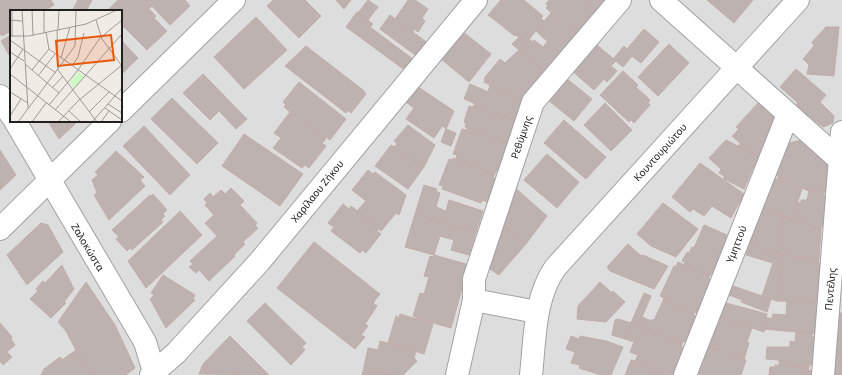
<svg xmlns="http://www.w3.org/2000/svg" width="842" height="375" viewBox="0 0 842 375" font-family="'Noto Sans',sans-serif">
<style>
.residential{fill:#dedddd;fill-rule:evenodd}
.building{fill:#bdb2af;stroke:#c3ada8}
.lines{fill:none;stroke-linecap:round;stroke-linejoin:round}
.minor-casing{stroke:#a1a1a1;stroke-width:24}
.tertiary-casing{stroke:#a1a1a1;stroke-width:24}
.minor{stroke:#fff;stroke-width:22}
.tertiary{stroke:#fff;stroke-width:22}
.labels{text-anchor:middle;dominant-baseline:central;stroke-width:4;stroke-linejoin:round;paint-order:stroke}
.street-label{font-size:10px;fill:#202020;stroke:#fff}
.inset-road{fill:none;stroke:#9d9a97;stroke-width:1}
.view{fill:#e8590c;fill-opacity:0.15;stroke:#e8590c;stroke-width:2}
.inset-edge{fill:none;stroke:#202020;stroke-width:2}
</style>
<rect width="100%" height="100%" fill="#f1ebe6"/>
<path class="residential" d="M0 0H842V375H0ZM11 11H121V121H11Z"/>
<path class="building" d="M0 0H51L54 5 44 11H11V31L2 36 0 34Z
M78 0H92L86 11H72Z
M118 0H146L152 6 149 9 156 16 154 18 167 31 147 50 121 24V11L108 10Z
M146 0H185L190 6 170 25Z
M273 0H305L321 16 299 38 267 6Z
M336 0H351L344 9Z
M368 0 378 7 368 20 358 13Z
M408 0H415L428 9 422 18 425 21 418 32 414 29 413 32 395 19Z
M501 0H524L543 16 541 18 544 21 526 43 516 35 515 36 488 15Z
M549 0H584L597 11 577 35 546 8 548 6 546 4Z
M584 0H606L597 11Z
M707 0H753L734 23Z
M357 12 373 24 370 27 414 60 406 71 346 27Z
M551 13 577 35 561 54 536 31Z
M390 15 429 44 418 57 380 29Z
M256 17 287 50 244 89 214 57Z
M826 27H839L834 76 807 74 809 65 803 59 814 46 812 42Z
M644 29 659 42 641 63 632 56 623 67 613 59 624 46 627 49Z
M463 32 491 54 469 82 441 59Z
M11 35V58L1 41Z
M519 37 526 43 529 39 533 42 534 40 543 47 547 42 563 55 547 74 512 44Z
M121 40 138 58 121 75Z
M669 44 689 63 658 96 638 77Z
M597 45 616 61 611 66 617 71 607 82 604 79 594 90 571 70 592 46 594 48Z
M306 46 363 90 366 94 351 113 348 110 346 113 285 66Z
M519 50 544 71 541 75 543 77 522 101 484 82 485 77 500 59 505 63Z
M796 69 826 95 820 102 834 116 833 123 823 127 797 107V102L780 87Z
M623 71 638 85 636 87 650 100 648 103 650 105 634 123 631 120 629 122 600 95Z
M203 74 247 119 236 129 219 111 210 120 183 93Z
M566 78 592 99 574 121 548 100Z
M299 82 346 119 330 140 326 137 325 140 284 107 286 105 283 102Z
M470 84 488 92 490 85 522 101 517 118 515 121 474 106V103L464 99Z
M418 87 454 111 446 129 442 126 434 138 406 119 414 108 407 103Z
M172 98 218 143 197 164 151 119Z
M605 103 632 130 611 151 584 125Z
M758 103 776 118 760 157 738 147 740 143 732 136 739 129 736 127Z
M469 106 472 107 474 106 515 121 513 124 516 125 512 140 508 139 507 142 465 127 466 123 464 122Z
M290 112 325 140 322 143 326 146 309 168 305 165 302 168 273 148 281 138 274 133Z
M564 120 606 157 586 179 544 143Z
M48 121H78L59 139Z
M408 125 435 145 424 167 394 147 397 144 394 141Z
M144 126 190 175 170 195 123 146Z
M467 128 507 142 506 145 509 146 500 171 497 170 495 174 456 159 457 155 453 154 462 129 467 130Z
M446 129 456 133 451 146 441 142Z
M244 134 303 174 280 206 222 166Z
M726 140 760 157 756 169 753 168 744 189 724 179V176L719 173 721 169 709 158Z
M802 140 831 165 829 192 809 191 778 179V176L775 175 789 143Z
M391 145 424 167 408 189 375 166Z
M0 150 16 175 0 190Z
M116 151 144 177 140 180 145 186 109 220 94 195 97 193 92 180 98 175 95 172Z
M547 154 579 182 557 208 524 180Z
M453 158 495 174 493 178 496 179 487 202 482 200 481 203 442 189 443 186 439 185 449 159 452 160Z
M700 163 744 194 731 218 712 206 704 216 693 209 690 212 672 197Z
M368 170 373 174 375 172 406 195 399 215 396 213 381 231 357 211 366 201 352 190Z
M774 178 802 189 792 219 762 209Z
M424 185 437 189 436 191 440 193 436 207 446 211 449 200 483 211 476 232 415 214Z
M513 186 547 216 526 244 500 222Z
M231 188 244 201 240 205 257 223 255 226 258 228 243 242 245 244 234 255 235 256 209 281 199 270 196 273 189 267 193 264 190 261 217 236 205 223 214 215 205 205 207 203 204 199 210 193 213 197 221 190 225 194Z
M809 191 824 192V196L827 197 824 227 821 226V229L792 219 797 202 801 203V200H807Z
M153 194 167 210 163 214 165 216 161 220 163 222 132 250 130 248 127 251 116 239 119 237 112 230 150 195 152 196Z
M663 203 698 229 676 257 651 246 637 234Z
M343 204 349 209 351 206 379 228 377 231 381 234 366 253 362 250 360 253 331 231 334 227 328 223Z
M759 209 784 216 774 253 750 243 751 238H749Z
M180 211 202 235 146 288 128 261Z
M415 214 476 232 469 255 451 250 454 240 440 236 434 255 405 247Z
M784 216 821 229 819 259 782 255 774 253Z
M500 222 526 244 499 275 484 265Z
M41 223 48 225 63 252 27 285 7 255Z
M704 225 727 235 725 238 729 240 714 274 711 273 710 276 684 265 685 262 682 261 687 252 689 253 692 247 694 248Z
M314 242 380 294 373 303 377 306 365 324 368 326 361 335 365 337 355 349 277 288Z
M750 243 782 255 777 301 762 296 773 263 746 255Z
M628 244 641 256 643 255 668 266 654 289 610 271 607 267Z
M434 255 466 264 465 266 468 267 451 328 416 318V317L413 316 420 293 424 294 429 277 424 276 430 256 433 257Z
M782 255 819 259 818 263H823L818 302 777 301Z
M678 262 710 276 708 278 713 280 699 314 694 312 693 314 663 301 664 298 660 296 674 266 676 267Z
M62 265 74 289 64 302 66 303 51 318 30 299 38 291 36 289 43 281 45 283Z
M163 275 195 295 193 299 195 300 166 328 150 299 154 295 151 293Z
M86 282 115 325 135 368 126 375H95L79 356 66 331 58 322Z
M600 282 612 293 613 291 625 302 606 322 577 319 578 306Z
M733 286 771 299 767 312 741 302 742 300 729 295Z
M644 293 651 296 642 317 649 320 645 329 631 323Z
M663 301 695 315 694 318H695L685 342 683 341 682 344 645 329 649 320H654Z
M787 301 816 302V305L820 306 818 334 764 329 766 318H772L773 314 786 315Z
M265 303 306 343 302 347 305 350 291 365 247 321Z
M726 303 767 314 764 332 721 317Z
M840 313H842V330L839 329Z
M400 314 433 324 424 354 388 343 396 316 399 318Z
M718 316 752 328 747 342 749 343 744 359 707 346Z
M618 319 631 323 625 339 612 335 615 320Z
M0 323 12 337 11 339 15 345 7 352 12 357 3 365 0 361Z
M631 323 682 344 681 347 683 348 673 375 635 361 638 355 630 352 634 342 625 339Z
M834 329 842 330V363L831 362Z
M796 332 812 333V337H815L812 365H809V368L779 365V360L766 359 767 347H790V341L795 342Z
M230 336 269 375 199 374 203 364Z
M571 336 579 339 580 336 606 341 623 347 611 375H601L579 368 580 365 571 363 575 352 566 349Z
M380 341 416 351 414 358 417 361 403 375H394L364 367 368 348 378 350Z
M709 347 746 360 741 375H699L700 372H697L705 349 708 350Z
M76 350 94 375H41L44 369 60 357 62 360Z
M631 360 635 361 670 375H625Z
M831 362 842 363V375H830Z
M775 365 809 368 808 370 813 371V375H769L770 367H775Z
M364 367 394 375H362Z"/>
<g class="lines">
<defs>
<path id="minor" d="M661 0 842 162
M0 96 11 115
M121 111 234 0
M15 121 145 342 155 375
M0 229 110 121
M474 300 537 312
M151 375 176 353 260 261 476 0
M457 375 474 300V279L533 102 620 0
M685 375 788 114
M823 375 842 132"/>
<path id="tertiary" d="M531 375C535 338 534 299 555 268L798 0"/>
</defs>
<use href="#minor" class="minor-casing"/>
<use href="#tertiary" class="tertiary-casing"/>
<use href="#minor" class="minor"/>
<use href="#tertiary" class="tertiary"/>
</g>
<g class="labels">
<g class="street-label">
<text transform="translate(521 137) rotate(-71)">Ρεθύμνης</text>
<text transform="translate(660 152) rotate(-48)">Κουντουριώτου</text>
<text transform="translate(317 191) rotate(-51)">Χαρίλαου Ζήκου</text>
<text transform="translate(736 244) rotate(-69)">Υμηττού</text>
<text transform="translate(88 247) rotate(59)">Ζαλοκώστα</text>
<text transform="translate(830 289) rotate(-85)">Πεντέλης</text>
</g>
</g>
<g transform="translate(10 10)">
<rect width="112" height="112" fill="#f1ebe6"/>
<path d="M68 62 75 66 64 78 60 72Z" fill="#cdfac3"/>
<path class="inset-road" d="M2 0V27M12 0 18 98M22 0 23 25M34 0V23M0 10 12 11M86 10 92 29 112 56M47 20 48 60M48 20 49 0M0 26H19L76 14 107 0M0 30 46 63M39 39 112 91M0 42 14 51M51 48 60 17M15 54 49 83M62 56 68 47 74 23M0 59 13 39M22 60 39 39 36 22M48 60 87 112M0 64 61 112M28 66 45 44M42 78 53 66M0 82 18 93M98 94 112 103M39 95 68 60 90 28 112 10M95 98 112 110M45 100 112 24M59 101 71 112M79 102 99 82M0 106 11 89M8 112 65 36 66 0M22 112 36 93M48 112 68 91 112 55M82 112 112 78M91 112 99 101"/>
<path class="view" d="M101 25 104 50 48 56 46 31Z"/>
<rect width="112" height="112" class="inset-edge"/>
</g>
</svg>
